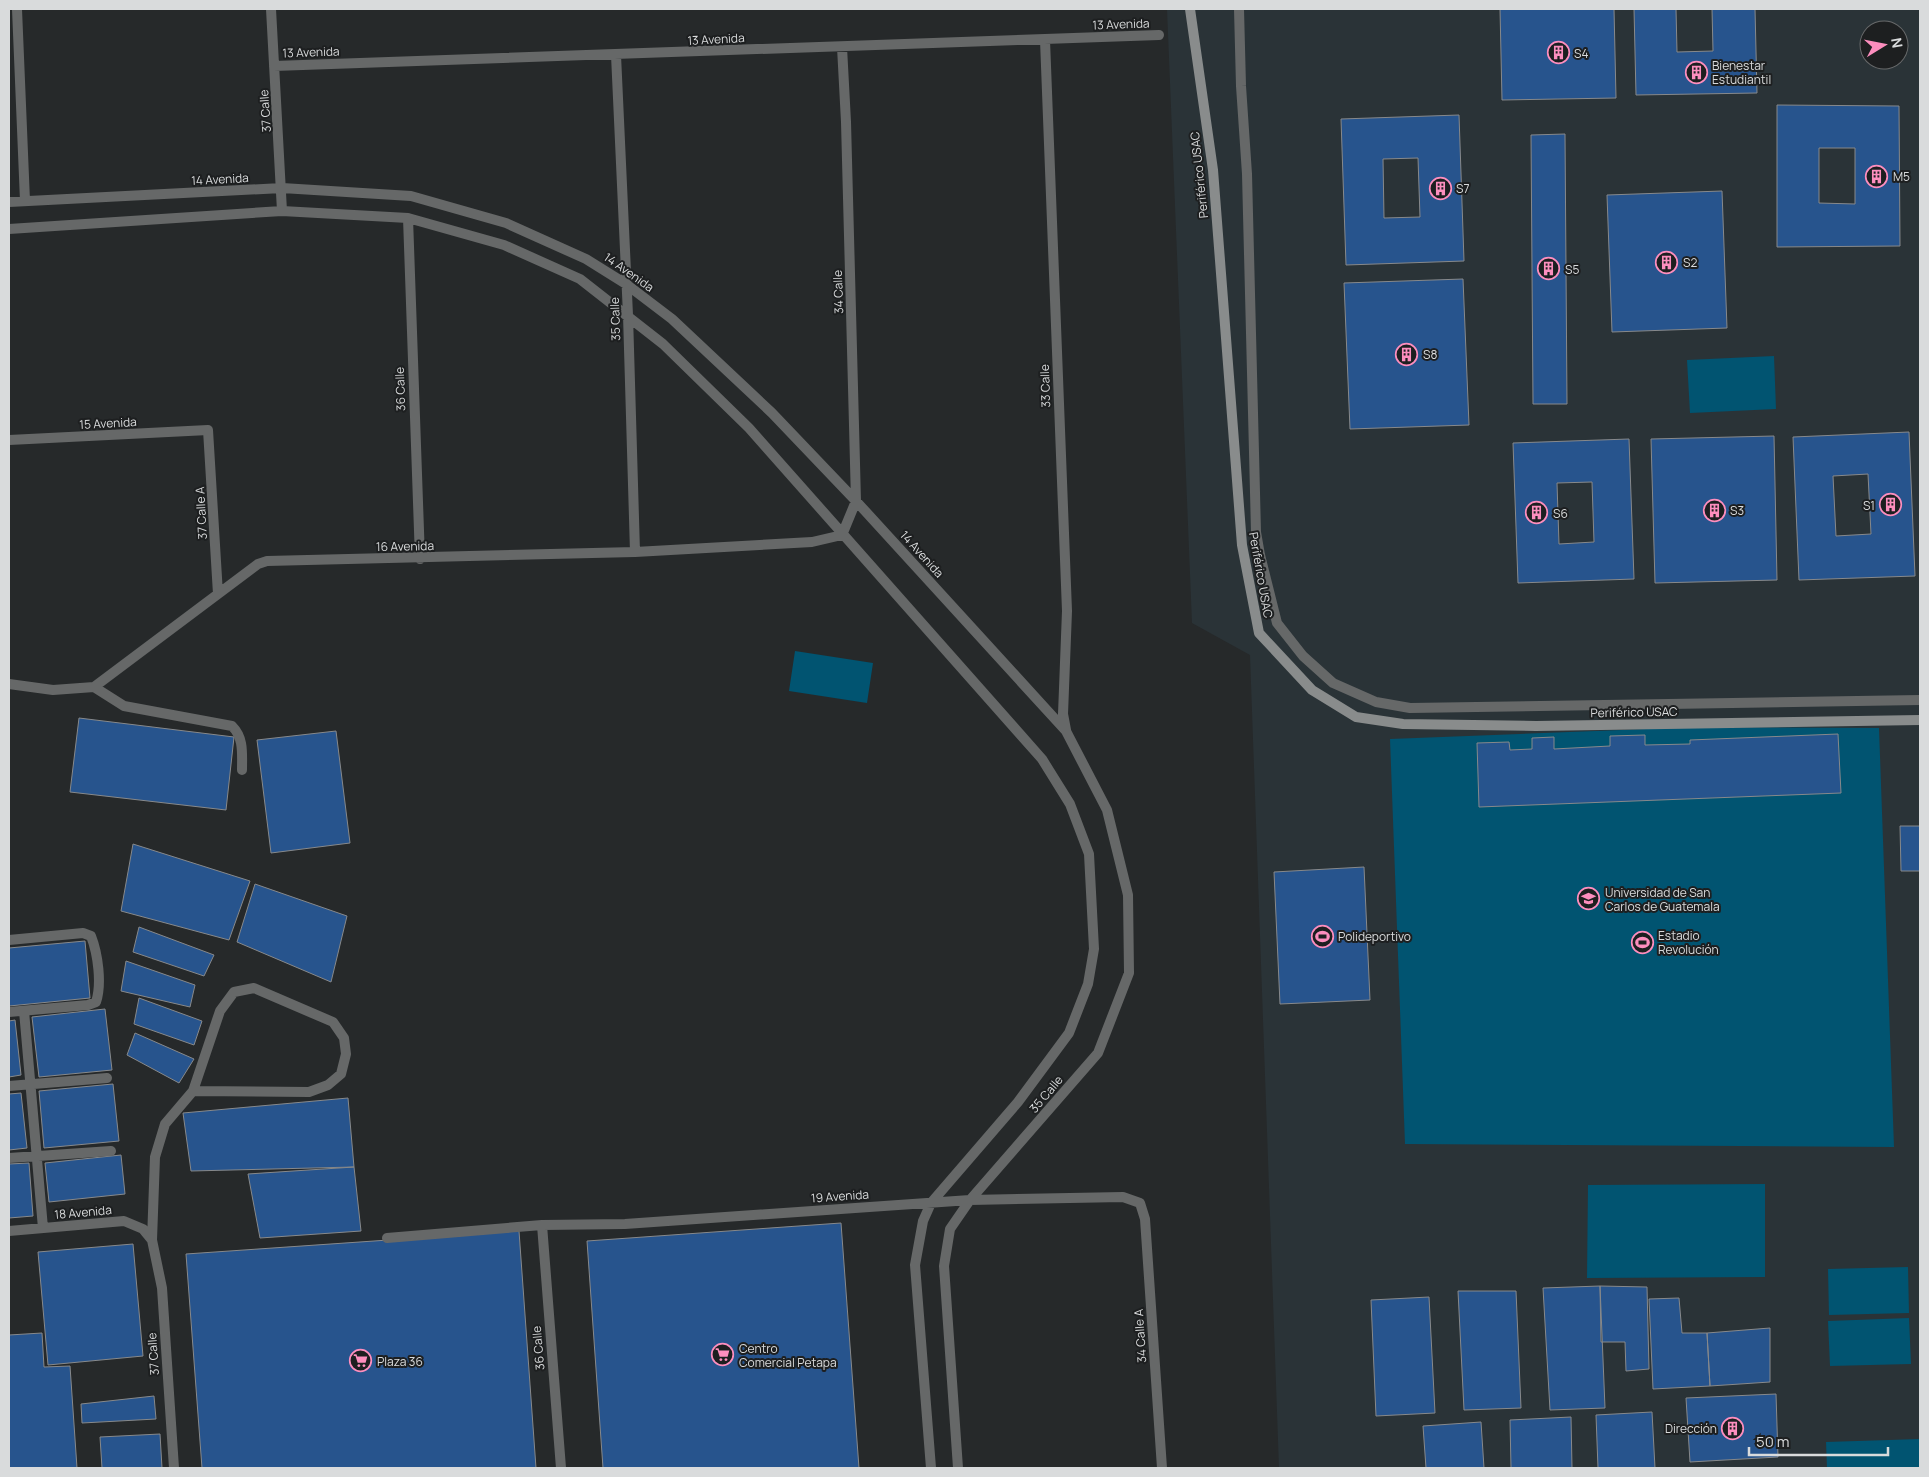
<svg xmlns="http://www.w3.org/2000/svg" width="1929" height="1477" viewBox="0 0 1929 1477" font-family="Manrope,sans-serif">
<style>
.built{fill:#2a3337;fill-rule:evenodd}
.green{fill:#015471}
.building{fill:#27548d;stroke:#87898b;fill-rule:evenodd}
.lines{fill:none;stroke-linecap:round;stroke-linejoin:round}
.street{stroke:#666868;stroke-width:10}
.secondary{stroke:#898c8c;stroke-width:10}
.labels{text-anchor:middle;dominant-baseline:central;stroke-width:4;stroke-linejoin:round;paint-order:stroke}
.street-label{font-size:12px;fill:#d9dbdc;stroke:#1d1f20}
.poi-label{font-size:12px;fill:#d9dbdc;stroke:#1d1f20;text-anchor:start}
</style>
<rect width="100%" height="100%" fill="#26292a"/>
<path class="built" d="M1167 9H1920V1468H1279L1250 655 1192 623ZM1869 30H1899V60H1869Z"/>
<path class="green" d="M1774 356 1776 409 1690 413 1687 360Z
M795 651 873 663 867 703 789 691Z
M1700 727 1879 728 1894 1147 1405 1144 1390 739Z
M1765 1184V1277L1587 1278 1588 1185Z
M1908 1267 1909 1313 1829 1315 1828 1269Z
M1909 1318 1911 1364 1830 1366 1828 1321Z
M1920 1439V1468H1827L1826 1442Z"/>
<path class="building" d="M1500 9H1614L1616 98 1502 100Z
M1634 9H1676L1677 52 1713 51 1712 9H1755L1757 93 1636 95Z
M1777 105 1899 106 1900 246 1777 247ZM1819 148H1855V204L1819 203Z
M1459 115 1464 261 1346 265 1341 119ZM1418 158 1420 217 1384 218 1383 159Z
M1565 134 1567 404H1533L1531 135Z
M1722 191 1727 328 1612 332 1607 195Z
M1463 279 1469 425 1350 429 1344 283Z
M1909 432 1915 576 1799 580 1793 437ZM1868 474 1871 534 1836 536 1833 476Z
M1774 436 1777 580 1655 583 1651 439Z
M1629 439 1634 579 1518 583 1513 443ZM1592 482 1594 542 1559 544 1557 483Z
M79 718 234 737 226 810 70 792Z
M336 731 350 843 271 853 257 740Z
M1838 734 1841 793 1479 807 1477 743 1509 742 1510 750 1532 749V738L1554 737V749L1610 746V736L1645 735V745L1690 744V740Z
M1900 826H1920V871H1901Z
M133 844 250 881 229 940 121 911Z
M1364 867 1370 1000 1280 1004 1274 872Z
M255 884 347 916 331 982 237 942Z
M139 927 214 955 204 976 133 952Z
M85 941 90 998 9 1006V948Z
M126 961 195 985 190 1007 121 991Z
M139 998 202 1021 194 1045 134 1024Z
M105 1009 112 1070 39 1077 32 1017Z
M15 1020 21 1075 9 1077V1021Z
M135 1033 194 1059 179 1083 127 1055Z
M113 1084 119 1141 44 1148 39 1091Z
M21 1093 27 1148 9 1150V1094Z
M348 1098 354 1167 191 1171 183 1113Z
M121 1155 125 1194 49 1202 45 1163Z
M29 1163 33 1216 9 1218V1164Z
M354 1167 361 1231 260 1238 248 1174Z
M841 1223 859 1468H603L587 1241Z
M519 1231 536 1468H202L186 1254Z
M133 1244 143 1356 48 1365 38 1252Z
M1600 1286 1605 1408 1550 1410 1543 1288Z
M1600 1286 1647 1287 1649 1369 1626 1371 1625 1342H1601Z
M1458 1291H1516L1521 1408 1464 1410Z
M1429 1297 1435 1413 1376 1416 1371 1300Z
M1679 1298 1682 1333H1707L1710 1386 1653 1389 1649 1299Z
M1770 1328V1382L1710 1386 1707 1333Z
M42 1333 44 1367 70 1366 77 1468H9V1335Z
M1776 1394 1778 1457 1690 1462 1686 1398Z
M154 1396 156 1419 82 1423 81 1404Z
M1652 1412 1655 1468H1598L1596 1415Z
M1571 1417 1572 1468H1511L1510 1420Z
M1481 1422 1484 1468H1426L1423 1426Z
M160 1434 162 1468H102L100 1437Z"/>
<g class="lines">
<path class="street" d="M17 9 25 201
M271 9 282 211
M1239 9 1241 86 1247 174 1256 532 1260 555 1277 623 1303 656 1333 683 1376 702 1410 708 1920 700
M1045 40 1067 611 1063 714 1066 730
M616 55 628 315 635 552
M274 66 1159 35
M9 202 282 188 411 196 506 223 586 259 626 284 672 319 772 413 856 501 1066 731 1107 810 1128 895 1129 973 1098 1053 970 1200 950 1229 944 1266 958 1468
M408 218 420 559
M9 229 282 211 408 218 504 245 580 279 663 344 749 428 1042 759 1070 804 1089 854 1094 949 1088 984 1069 1033 1018 1102 931 1203 923 1221 915 1265 931 1468
M9 440 208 430 218 594
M9 684 53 690 94 687 258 564 267 561 635 552 812 542 842 535 856 501 846 122 842 47
M94 687 124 706 232 726C244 738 242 753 242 770
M9 940 83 933 91 936C98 954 102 984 96 1002L88 1005 9 1012
M24 1011 43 1228
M9 1086 107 1078
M9 1158 111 1151
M542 1225 561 1468
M9 1231 124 1221 143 1229 152 1240
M387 1238 542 1225 625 1224 970 1200 1123 1197 1140 1203 1145 1219 1162 1468
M174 1468 162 1288 152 1240 155 1157 165 1124 193 1091 220 1011 234 992 254 988 333 1022 344 1038 346 1054 341 1074 328 1085 309 1092 193 1091"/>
<path class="secondary" d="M1190 9 1213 170 1242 545 1259 633 1312 690 1356 717 1403 724 1536 726 1920 720"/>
</g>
<defs>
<symbol id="building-ring" viewBox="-11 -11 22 22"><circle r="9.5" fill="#1d1f20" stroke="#fd8ebe" stroke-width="1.5"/><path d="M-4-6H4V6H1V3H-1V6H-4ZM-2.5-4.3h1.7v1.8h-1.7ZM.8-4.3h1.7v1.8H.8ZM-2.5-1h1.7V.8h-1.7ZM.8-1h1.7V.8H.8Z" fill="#fd8ebe"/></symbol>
<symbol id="university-ring" viewBox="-11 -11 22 22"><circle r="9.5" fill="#1d1f20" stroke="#fd8ebe" stroke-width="1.5"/><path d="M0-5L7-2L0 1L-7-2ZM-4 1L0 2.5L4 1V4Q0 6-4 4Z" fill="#fd8ebe"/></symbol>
<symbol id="stadium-ring" viewBox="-11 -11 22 22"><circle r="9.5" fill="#1d1f20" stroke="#fd8ebe" stroke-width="1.5"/><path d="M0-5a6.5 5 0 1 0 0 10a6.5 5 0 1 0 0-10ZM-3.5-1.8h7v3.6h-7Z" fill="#fd8ebe"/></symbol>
<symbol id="supermarket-ring" viewBox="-11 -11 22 22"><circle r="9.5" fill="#1d1f20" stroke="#fd8ebe" stroke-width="1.5"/><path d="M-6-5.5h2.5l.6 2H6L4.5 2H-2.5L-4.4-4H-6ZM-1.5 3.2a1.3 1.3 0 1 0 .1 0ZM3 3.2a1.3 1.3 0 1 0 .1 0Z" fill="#fd8ebe"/></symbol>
</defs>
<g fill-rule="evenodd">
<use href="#building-ring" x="1546" y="40" width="25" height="25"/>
<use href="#building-ring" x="1684" y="60" width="25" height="25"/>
<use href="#building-ring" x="1864" y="164" width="25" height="25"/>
<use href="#building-ring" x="1428" y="176" width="25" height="25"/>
<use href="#building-ring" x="1654" y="250" width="25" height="25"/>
<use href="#building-ring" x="1536" y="256" width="25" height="25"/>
<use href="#building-ring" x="1394" y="342" width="25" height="25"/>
<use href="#building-ring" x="1878" y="492" width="25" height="25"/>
<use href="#building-ring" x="1702" y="498" width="25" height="25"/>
<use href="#building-ring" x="1524" y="500" width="25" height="25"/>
<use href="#university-ring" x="1576" y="886" width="25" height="25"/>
<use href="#stadium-ring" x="1310" y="924" width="25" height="25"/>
<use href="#stadium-ring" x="1630" y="930" width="25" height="25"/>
<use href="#supermarket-ring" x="710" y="1342" width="25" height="25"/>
<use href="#supermarket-ring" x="348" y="1348" width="25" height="25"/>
<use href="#building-ring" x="1720" y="1416" width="25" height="25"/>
</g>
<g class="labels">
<g class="street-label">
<text transform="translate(1121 24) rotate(-2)">13 Avenida</text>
<text transform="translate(716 39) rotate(-3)">13 Avenida</text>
<text transform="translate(311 52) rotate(-2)">13 Avenida</text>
<text transform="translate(265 111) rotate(-94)">37 Calle</text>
<text transform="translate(1199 175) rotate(-96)">Periférico USAC</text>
<text transform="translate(220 179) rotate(-3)">14 Avenida</text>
<text transform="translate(629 272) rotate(35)">14 Avenida</text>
<text transform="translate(838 292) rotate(-92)">34 Calle</text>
<text transform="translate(615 319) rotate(-92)">35 Calle</text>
<text transform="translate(1045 386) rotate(-92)">33 Calle</text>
<text transform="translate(400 389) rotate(-92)">36 Calle</text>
<text transform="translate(108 423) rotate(-3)">15 Avenida</text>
<text transform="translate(201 513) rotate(-93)">37 Calle A</text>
<text transform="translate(405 546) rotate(-1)">16 Avenida</text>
<text transform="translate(922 554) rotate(48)">14 Avenida</text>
<text transform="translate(1261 575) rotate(80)">Periférico USAC</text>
<text transform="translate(1634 712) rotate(-1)">Periférico USAC</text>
<text transform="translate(1046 1094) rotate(-50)">35 Calle</text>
<text transform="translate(840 1196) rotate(-4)">19 Avenida</text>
<text transform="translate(83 1212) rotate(-5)">18 Avenida</text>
<text transform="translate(1140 1336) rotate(-94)">34 Calle A</text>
<text transform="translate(538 1348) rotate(-95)">36 Calle</text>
<text transform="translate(153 1354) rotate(-94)">37 Calle</text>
</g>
<g class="poi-label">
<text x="1574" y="53">S4</text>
<text x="1712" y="65">Bienestar<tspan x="1712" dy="14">Estudiantil</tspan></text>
<text x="1893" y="176">M5</text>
<text x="1456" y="188">S7</text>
<text x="1683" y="262">S2</text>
<text x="1565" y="269">S5</text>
<text x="1423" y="354">S8</text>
<text x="1875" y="505" text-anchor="end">S1</text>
<text x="1730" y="510">S3</text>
<text x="1553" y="513">S6</text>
<text x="1605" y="892">Universidad de San<tspan x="1605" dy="14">Carlos de Guatemala</tspan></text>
<text x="1658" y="935">Estadio<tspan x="1658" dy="14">Revolución</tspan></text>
<text x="1338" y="936">Polideportivo</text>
<text x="739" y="1348">Centro<tspan x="739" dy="14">Comercial Petapa</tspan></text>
<text x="377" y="1361">Plaza 36</text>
<text x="1717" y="1428" text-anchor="end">Dirección</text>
</g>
</g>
<rect width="1929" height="1477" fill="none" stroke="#d9dbdc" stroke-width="20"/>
<g transform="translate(1884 45) rotate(80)"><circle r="24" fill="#1d1f20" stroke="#686a6b"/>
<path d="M0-4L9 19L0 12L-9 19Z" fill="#fd8ebe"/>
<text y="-8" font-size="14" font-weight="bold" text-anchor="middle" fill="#d9dbdc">N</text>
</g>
<path d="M1749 1447v8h139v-8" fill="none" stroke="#d9dbdc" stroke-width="2.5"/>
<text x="1756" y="1447" font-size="15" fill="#d9dbdc" stroke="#1d1f20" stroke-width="4" paint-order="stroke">50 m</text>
</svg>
